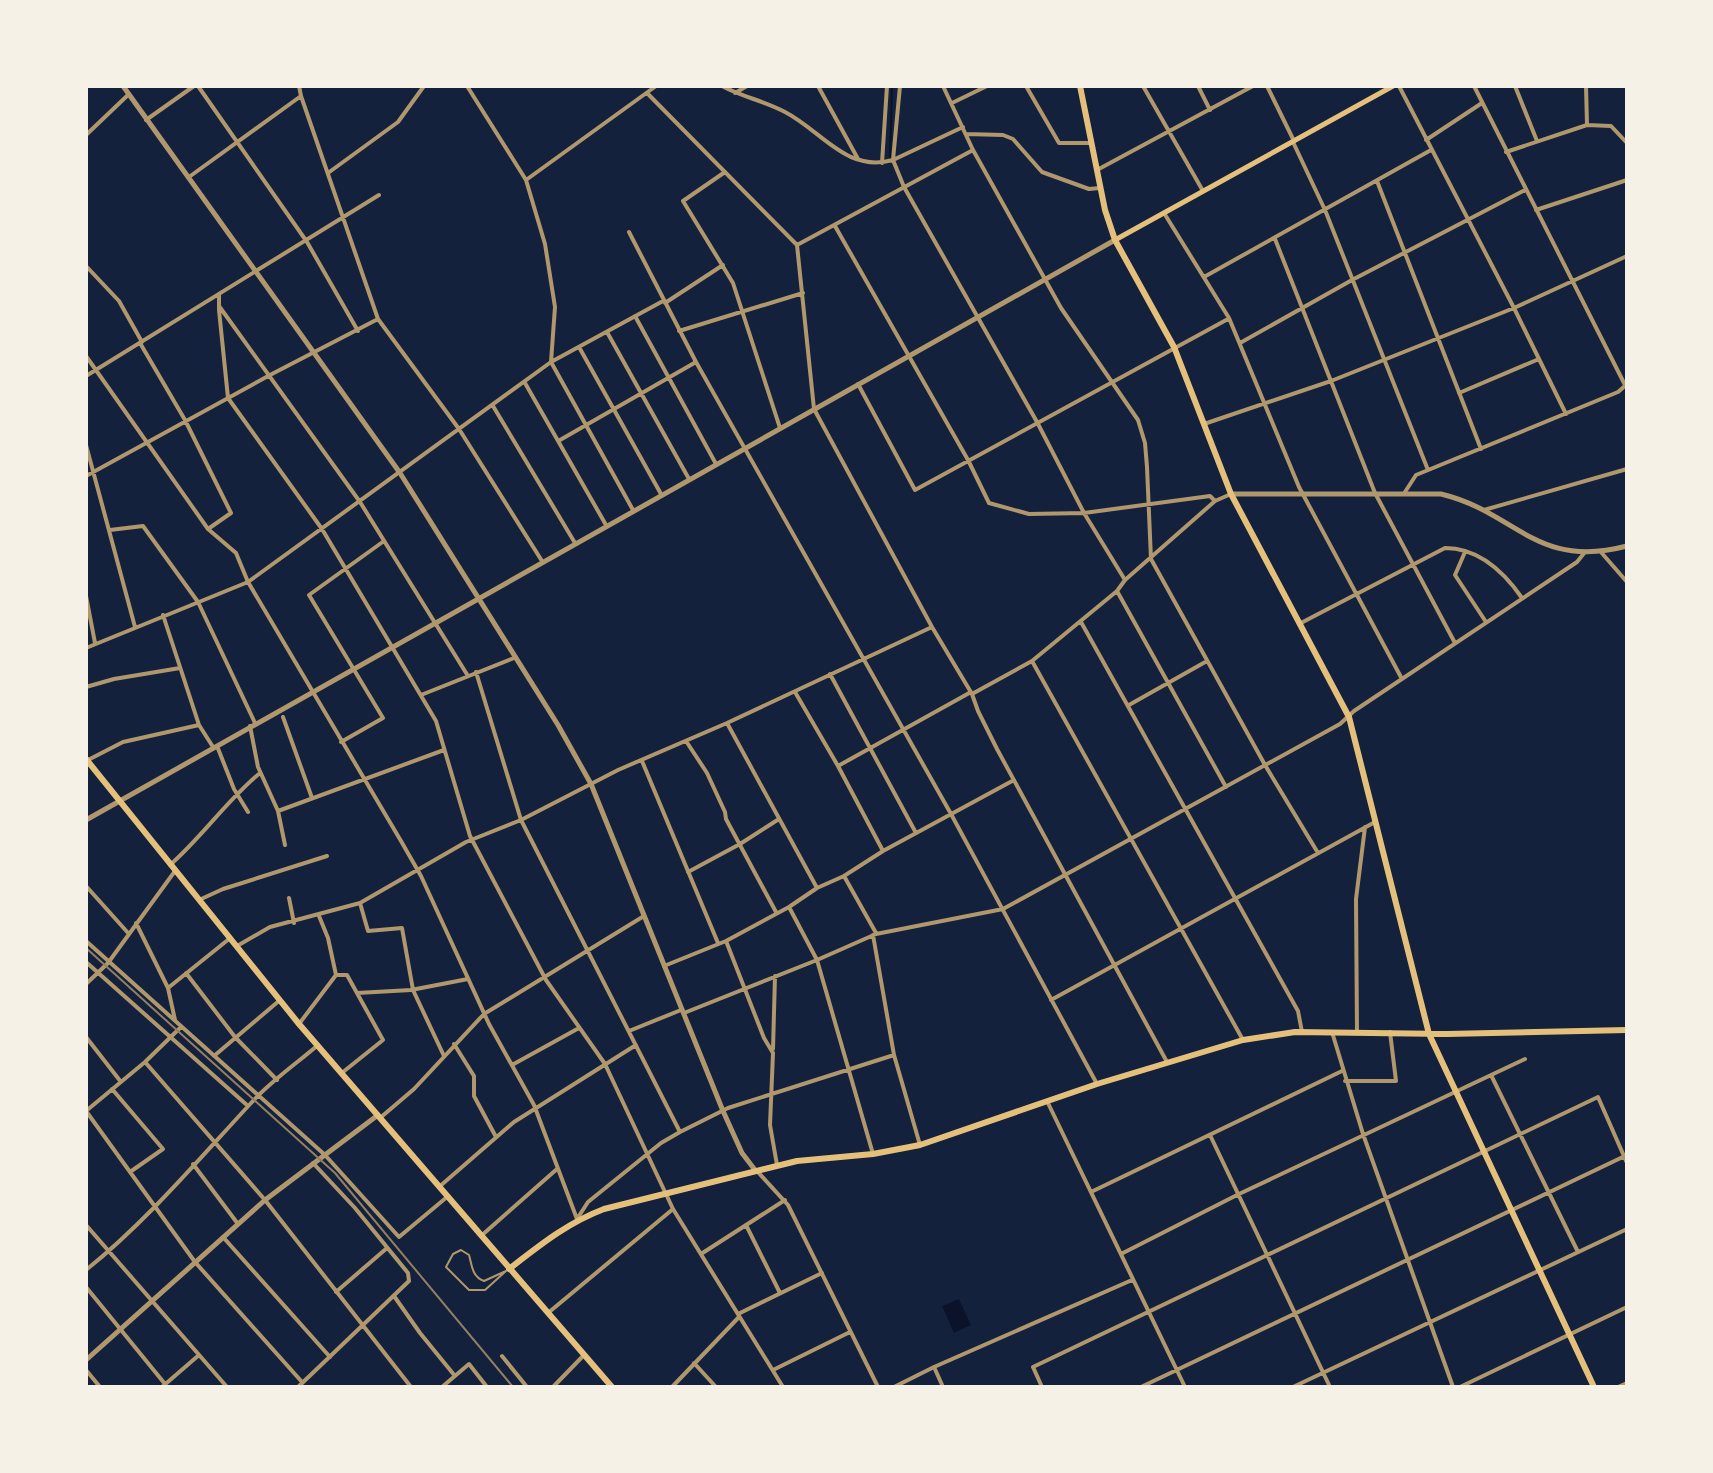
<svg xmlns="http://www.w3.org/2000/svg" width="1713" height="1473" viewBox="0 0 1713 1473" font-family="'DM Sans',sans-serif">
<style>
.water{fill:#0b132b}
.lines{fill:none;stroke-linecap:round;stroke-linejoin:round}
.stream{stroke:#0b132b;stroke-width:2}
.service{stroke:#b1986c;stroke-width:2}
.minor{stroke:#b1986c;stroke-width:4}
.tertiary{stroke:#b1986c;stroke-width:5}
.secondary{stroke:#e5c07b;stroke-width:5}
.primary{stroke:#e5c07b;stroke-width:6}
.rail{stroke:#918062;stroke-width:2}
</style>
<rect width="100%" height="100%" fill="#14213d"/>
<path class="water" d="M959 1299 971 1325 954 1333 942 1306Z"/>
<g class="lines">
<path class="stream" d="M890 157 892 86"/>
<path class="service" d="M461 1250 469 1255C472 1265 472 1277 484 1281L506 1271 485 1290H469L446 1267 453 1254Z"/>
<path class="minor" d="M198 86 307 242 358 331
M299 86 301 96 378 319 459 429 542 561
M467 86 526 180 545 244 555 307 551 362 633 510
M722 86C742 97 765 101 785 112 822 131 846 173 893 160L963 127
M818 86 858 159
M900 86 893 160 904 187 1037 422 1084 513 1125 580
M943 86 973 150 1061 308 1138 420 1145 443 1147 467 1151 559 1265 765 1318 853
M1026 86 1059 143H1091
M1143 86 1203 191
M1198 86 1210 110
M1267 86 1294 141
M1399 86 1514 308 1566 414
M1474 86 1625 385
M1515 86 1537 141
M1586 86 1587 125
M647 93 797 245 814 409 932 627 972 694 978 711 997 749 1167 1062
M735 93 747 86
M952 103 987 86
M146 120 194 86
M966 134 1003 135 1013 139 1042 172 1089 189 1100 188
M86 135 129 94
M1426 140 1482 103
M1293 142 1325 210 1428 470
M1506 152 1587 125 1611 126 1627 143
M882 163 887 86
M1097 170 1253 86
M725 172 683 201 733 283 780 428
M328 173 398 122 424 86
M189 177 301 96
M526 180 656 86
M1377 181 1481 449
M1536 210 1627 180
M1164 213 1229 318 1299 487 1402 679
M835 226 968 460 989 503 1029 514 1084 513 1210 496 1215 501
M629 232 696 362 951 814 1097 1084
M1275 239 1375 493 1455 643
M797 245 973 150
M86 266 119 301 142 342
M1204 277 1431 150
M219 294V310L228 398 322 529 436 721 470 836 546 980 605 1064 673 1209 783 1387
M665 303 723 265
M219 306 360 502 468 676
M635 316 716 464
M679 331 803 293
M607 332 689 479
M140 343 185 420 231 513 208 529
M1240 343 1352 280 1525 190
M579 347 661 494
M86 356 208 529 236 553 248 582 401 841 421 876 489 1024 534 1105 577 1219 588 1202 661 1143 680 1132 728 1108 894 1055
M86 376 379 195
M525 383 606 525
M858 384 915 490 1228 319
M1459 393 1539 359
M493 406 575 543
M1204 424 1331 381 1514 308 1627 256
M560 440 696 362
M86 445 135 627
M86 476 270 375 378 319
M1405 492 1416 475 1618 392 1626 385
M1484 510 1627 469
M110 530 143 526 198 602 255 723
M1600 551 1627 582
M1465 552 1455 575 1486 622
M1117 591 1226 787
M86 596 95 643
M163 615 199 725 213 747
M1081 622 1298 1011 1302 1032
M1299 624 1445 548C1479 548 1504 572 1522 598
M86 648 248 582 551 362 663 301
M1032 661 1243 1040
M476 672 521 820 680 1132
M830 674 916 833
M86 687 114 679 180 668
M795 692 838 766 883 851
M972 694 1032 661 1117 591 1125 580 1215 501 1231 494
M421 695 514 658
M1129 705 1207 661
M283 717 312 798
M727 723 817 888
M250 726 258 767 278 811 285 845
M686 741 707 773 725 812 726 819 776 912
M341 742 383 718 309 595 384 541
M217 746 234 789 248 812
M88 760 123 742 199 725
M642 761 718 943
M838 766 971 692
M278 811 444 750
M170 865C203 836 227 800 260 773
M688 872 740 844 779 819
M844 876 876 933
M86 886 129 934
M289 898 294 923
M199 900 223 889 327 856
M360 903 368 931 402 928 413 990 444 1056
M789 907 817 960 873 1154
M136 923 168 988
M873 935 894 1055 920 1145
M86 941 325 1155 399 1237 447 1197
M726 941 764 1038 773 1053 770 1125 777 1165
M237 946 270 927 360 903 466 842 521 820 618 770 727 723 932 627
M86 962 248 1106
M664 966 726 941 789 907 817 888 844 876 883 851 1014 780
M186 973 235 1037 277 1080
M336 975H347L383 1040 343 1072
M86 984 108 963 175 871
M357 993 411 990 468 979
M1051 1000 1375 822
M684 1013 817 960 876 934 1003 909 1340 724 1354 711 1577 562 1585 552
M175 1020 168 988 229 939
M299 1024 336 975 328 938 319 916
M629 1031 681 1010
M1357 1031 1356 899 1365 827
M1332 1032 1363 1134 1453 1387
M86 1037 121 1082
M454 1044 474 1076V1096L496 1137
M773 1049 775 976
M214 1056 280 1000
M145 1062 265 1200 411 1387
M512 1065 579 1028
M1491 1075 1578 1252
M1345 1081H1396L1390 1032
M112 1089 163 1149 130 1172
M1047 1101 1185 1387
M86 1111 195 1262 302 1382
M86 1111 145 1062 181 1027
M380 1118 414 1089 484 1014 644 916
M1210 1135 1330 1387
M193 1164 238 1224
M757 1171 788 1205 878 1387
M439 1187 514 1122 636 1045
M1091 1192 1342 1071
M86 1225 227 1387
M746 1225 780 1293
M481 1236 557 1169
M223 1237 330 1357
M701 1254 785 1200
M1121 1254 1239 1194 1525 1059
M86 1270C147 1221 199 1159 252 1102 271 1081 296 1064 318 1045
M86 1287 165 1384
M336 1292 387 1248
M394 1296 420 1333 455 1376
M548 1313 673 1209
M738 1314 822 1273
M502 1356 527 1387
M694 1363 716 1387
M934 1367 943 1387
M86 1370 100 1387
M773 1370 850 1332
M162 1387 199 1355
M298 1387 409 1281 408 1273 355 1208 313 1163
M442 1387 469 1364 487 1387
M553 1387 584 1355
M672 1387 739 1317
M894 1387 934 1367 1132 1280
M1042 1387 1033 1367 1598 1097 1627 1163
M1141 1387 1627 1155
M1293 1387 1627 1229
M1460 1387 1627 1307
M1618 1387 1627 1383"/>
<path class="tertiary" d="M123 86 400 473 558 725 591 784 723 1111 742 1153 755 1170
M1231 494H1441C1516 512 1536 570 1627 546
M86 820 1115 240
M86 1360 265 1200 378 1115"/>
<path class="secondary" d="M1115 240 1393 86"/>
<path class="primary" d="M1080 86 1105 210 1115 240 1174 347 1231 494 1349 717 1429 1034 1594 1387
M86 759 299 1024 612 1387
M509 1269C540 1245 567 1223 604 1209L797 1161 873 1154 920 1145 1097 1084 1243 1040 1295 1032 1447 1034 1627 1030"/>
<path class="rail" d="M86 948 335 1173 513 1387"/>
</g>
<rect width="1713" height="1473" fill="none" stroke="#f6f1e7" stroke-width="176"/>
</svg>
